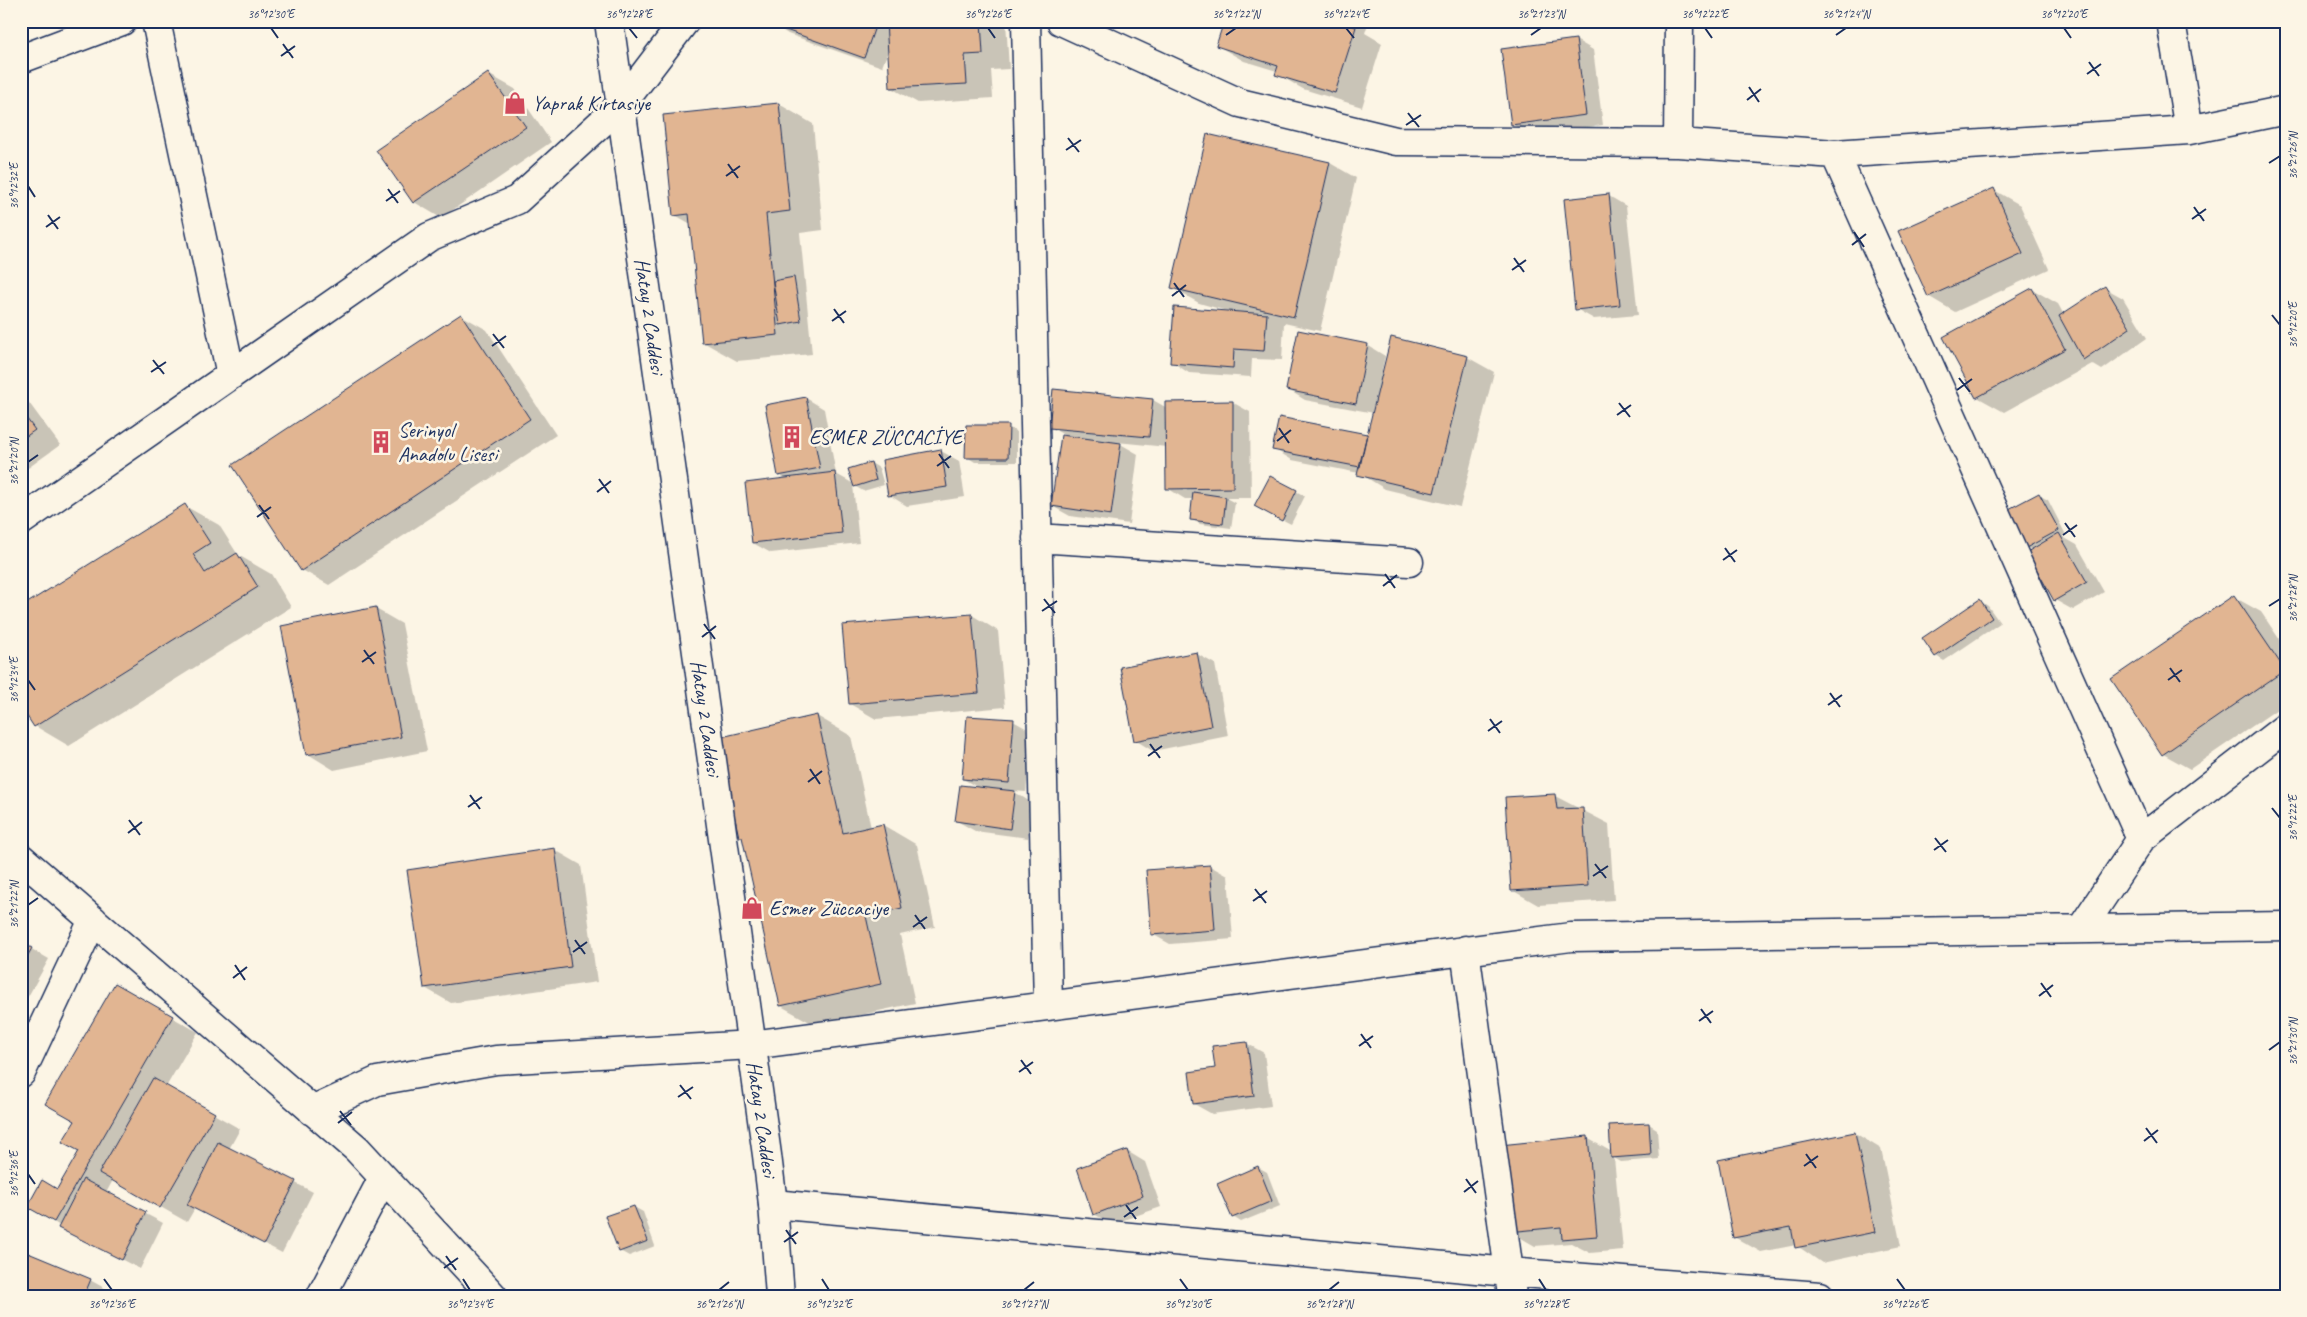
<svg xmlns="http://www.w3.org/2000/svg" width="2307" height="1317" viewBox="0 0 2307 1317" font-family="Caveat,sans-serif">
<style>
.shadow{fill:#0003}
.building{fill:#e1b592;stroke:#1b2f5e}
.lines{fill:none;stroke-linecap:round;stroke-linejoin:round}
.minor-casing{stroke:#1b2f5e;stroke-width:31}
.tertiary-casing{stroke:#1b2f5e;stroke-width:31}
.minor{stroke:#fcf5e5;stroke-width:28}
.tertiary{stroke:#fcf5e5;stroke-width:28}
.ticks{fill:none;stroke:#1b2f5e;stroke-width:2}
.labels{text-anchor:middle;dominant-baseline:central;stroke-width:5;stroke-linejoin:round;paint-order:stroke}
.poi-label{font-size:21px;fill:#1b2f5e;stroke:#fcf5e5;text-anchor:start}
.street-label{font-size:21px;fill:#1b2f5e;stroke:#fcf5e5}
.neatline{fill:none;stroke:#1b2f5e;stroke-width:2}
.ticks-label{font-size:12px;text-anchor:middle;fill:#1b2f5e}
</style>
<rect width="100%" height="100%" fill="#fcf5e5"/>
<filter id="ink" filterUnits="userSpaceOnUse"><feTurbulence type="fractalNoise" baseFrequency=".02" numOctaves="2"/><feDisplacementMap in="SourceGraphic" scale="10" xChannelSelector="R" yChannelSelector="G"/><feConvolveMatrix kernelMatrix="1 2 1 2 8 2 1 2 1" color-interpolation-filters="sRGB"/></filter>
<g filter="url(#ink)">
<path class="shadow" d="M771 21H1006L1009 69 991 70 993 98 918 103 891 88 889 48 882 67 788 34 771 23Z
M1225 21H1369L1365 33 1382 43 1362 107 1303 89 1277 74V71L1244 61 1218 46Z
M1576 40 1593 50 1603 125 1530 135 1512 124Z
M488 74 515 89 551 142 441 218 414 202 378 150Z
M779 104 813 124 823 230 800 233 812 354 737 361 703 342 691 224 675 215Z
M1208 135 1330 163 1356 178 1320 331 1284 323 1282 360 1252 359 1251 377 1189 373 1172 362 1234 313 1199 303 1172 288Z
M1994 190 2020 205 2049 269 1955 312 1928 296Z
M1609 196 1626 206 1638 315 1594 319 1576 309Z
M2105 288 2123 298 2147 338 2102 370 2092 364 2004 412 1977 397 2032 289 2058 304 2064 315Z
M461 315 487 330 556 435 329 585 302 570Z
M1367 345 1385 356 1382 370 1384 371 1467 357 1494 372 1460 507 1385 489 1359 473 1292 460 1274 449 1280 418 1368 436 1374 413 1305 400 1287 389Z
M1054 390 1153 400 1167 408 1232 402 1250 412 1251 498H1226L1235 503 1231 528 1200 524 1191 519 1194 499H1185L1167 488V447L1117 442 1138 454 1129 524 1070 516 1052 506 1066 436 1050 427Z
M21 392 60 445 28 468 21 464Z
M806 398 824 409 836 474 854 484 871 463 879 468 884 485 863 491 853 485 859 543 771 553 753 543 786 479 779 475Z
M1008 427 1017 432V462H975L967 457Z
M941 451 959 461 965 497 907 506 889 495Z
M1271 478 1305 496 1291 524 1265 511Z
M2039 495 2048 500 2066 535 2063 537 2077 545 2104 592 2073 610 2055 600 2032 550 2026 547Z
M185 506 219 525 238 555 271 574 291 607 69 746 35 726Z
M2234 597 2261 612 2286 649V703L2190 769 2163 754Z
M1980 601 1988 606 2000 623 1944 661 1936 656Z
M376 609 402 624 427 751 334 770 308 754Z
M972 615 998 631 1005 707 876 719 850 704Z
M1197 654 1215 664 1228 736 1153 751 1135 740Z
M817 716 851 736 871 828 883 825 917 845 935 927 900 935 915 1003 815 1025 781 1006 744 839 740 837Z
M1013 721 1031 731 1026 792 1013 791 1032 803 1028 838 975 831 957 821 979 788 963 779Z
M1555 796 1609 824 1614 900 1538 905 1512 890Z
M555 850 581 865 597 982 451 1003 425 988Z
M1210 866 1228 876 1233 939 1170 944 1152 934Z
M21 943 49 959 21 1009Z
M115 985 198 1032 166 1087 240 1129 229 1149 313 1192 282 1253 195 1208 187 1222 113 1180 106 1193 163 1223 140 1269 78 1237 29 1207 58 1190 80 1150 76 1120Z
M1246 1043 1264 1053 1271 1106 1212 1114 1194 1104 1216 1069Z
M1649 1124 1657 1129 1659 1159 1621 1162 1614 1158 1623 1250 1590 1253 1571 1243 1535 1246 1509 1231 1587 1138 1612 1152Z
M1855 1133 1881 1149 1901 1246 1822 1263 1796 1245 1761 1252 1734 1237Z
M1127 1151 1145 1162 1161 1207 1112 1224 1094 1214Z
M1258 1167 1267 1172 1280 1206 1241 1222 1233 1217Z
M634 1207 643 1212 655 1246 629 1256 620 1251Z
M90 1280 108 1290 105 1296H21Z"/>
<path class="building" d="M770 21H877L864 58 769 24Z
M886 21H981L983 54 965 55 967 84 890 88Z
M1224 21H1339L1356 27 1335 93 1275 75 1278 66 1216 46Z
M1576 39 1586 115 1511 125 1501 49Z
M488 73 526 127 413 203 376 150Z
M779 103 790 211 766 214 778 335 702 343 689 214 673 216 663 115Z
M1207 134 1330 162 1294 317 1171 288Z
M1994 188 2023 254 1928 297 1898 231Z
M1609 194 1620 305 1575 310 1564 199Z
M794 277 801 321 780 325 773 281Z
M2105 286 2130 328 2083 360 2059 316Z
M2032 288 2065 349 1976 398 1943 337Z
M1174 307 1267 314 1264 351 1234 349 1233 368 1170 363Z
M461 314 530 419 301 571 232 465Z
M1298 330 1368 344 1356 404 1286 390Z
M1391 337 1468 356 1434 493 1357 475Z
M1053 389 1153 399 1149 437 1049 428Z
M806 397 820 468 778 476 765 405Z
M1233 401V488L1166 489 1165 402Z
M21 411 35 430 21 440Z
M1279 417 1367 434 1360 467 1272 450Z
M966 425H1009L1008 458H965Z
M1061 435 1121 443 1111 515 1051 506Z
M941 449 947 487 888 496 882 460Z
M871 462 876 480 854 487 848 469Z
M835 472 842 533 752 543 745 483Z
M1270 476 1297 490 1282 521 1254 506Z
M1193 492 1226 497 1223 524 1190 520Z
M2039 493 2059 530 2026 548 2005 511Z
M185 504 210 543 193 554 205 573 237 553 258 587 34 727 21 707V607Z
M2059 533 2087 582 2054 601 2027 552Z
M2234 595 2285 670 2162 755 2111 679Z
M1980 599 1992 618 1935 657 1922 638Z
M376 607 401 737 306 755 281 626Z
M972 614 979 693 849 704 842 625Z
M1197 652 1211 726 1134 741 1120 667Z
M817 715 843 833 883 824 902 908 866 916 881 984 780 1006 742 837H739L717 738Z
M967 716 1014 719 1009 783 962 779Z
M960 785 1015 791 1010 829 955 821Z
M1555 794 1557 809 1583 808 1588 886 1511 891 1505 797Z
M555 848 571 967 424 988 407 870Z
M1210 865 1215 930 1151 935 1146 870Z
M21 942 32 948 21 967Z
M115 983 173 1016 54 1222 27 1207 42 1180 57 1189 79 1151 62 1142 75 1121 45 1104Z
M1247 1042 1254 1096 1193 1104 1189 1072 1215 1068 1212 1046Z
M153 1078 215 1113 160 1208 99 1173Z
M1649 1123 1651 1155 1611 1158 1609 1125Z
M1855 1132 1875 1232 1795 1248 1791 1227 1733 1238 1718 1160Z
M1588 1136 1597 1236 1562 1239 1561 1227 1508 1232 1500 1145Z
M218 1142 296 1181 264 1244 187 1205Z
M1127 1150 1143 1196 1093 1215 1077 1168Z
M1258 1166 1272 1201 1232 1218 1217 1184Z
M83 1179 146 1212 122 1260 58 1228Z
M634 1206 648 1241 619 1252 605 1216Z
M21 1250 91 1279 84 1296H21Z"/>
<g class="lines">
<defs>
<path id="minor" d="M156 21 231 375
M1026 21 1048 1006
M1061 21 1240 103 1396 141 1678 143 1835 154 2189 130 2286 110
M2171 21 2189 130
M21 59 122 21
M1678 143 1679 21
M1835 154 2141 839 2081 929
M21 521 429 237 517 200 621 105 685 21
M1037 538 1409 562
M2141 839 2286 727
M21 858 357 1149 493 1296
M21 1073 93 920
M312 1111 377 1081 496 1060 752 1045 1571 937 2286 926
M773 1204 1509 1272 1465 950
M321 1296 383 1178
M1512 1296 1509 1272 1820 1296"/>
<path id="tertiary" d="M609 21 767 1155 773 1204 780 1296"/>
</defs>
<use href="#minor" class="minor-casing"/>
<use href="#tertiary" class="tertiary-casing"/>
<use href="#minor" class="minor"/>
<use href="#tertiary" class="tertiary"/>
</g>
</g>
<path class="ticks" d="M271 28 278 38M629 28 637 38M988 28 995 38M1346 28 1354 38M1705 28 1712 38M2064 28 2071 38M1226 35 1236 28M1531 35 1541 28M1836 35 1846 28M283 44 293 58M281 56 295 46M2089 62 2099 76M2087 74 2101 64M1749 87 1759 102M1747 100 1761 89M1408 113 1419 127M1406 125 1421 115M1068 138 1079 152M1066 150 1081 140M2269 163 2280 156M728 164 738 178M726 176 740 166M28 186 35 197M388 189 398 203M386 201 400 191M2194 207 2204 221M48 215 58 229M2192 219 2206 209M46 227 60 217M1854 232 1864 247M1852 245 1866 234M1514 258 1524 272M1512 270 1526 260M1174 283 1184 297M1172 296 1186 285M834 309 844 323M2272 315 2280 325M832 321 846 311M493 334 504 348M492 346 506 336M153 360 164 374M151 372 166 362M1959 378 1970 392M1957 390 1972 379M1619 403 1630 417M1617 415 1631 405M1279 428 1289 443M1277 441 1291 430M939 454 949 468M28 462 38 455M937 466 951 456M599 479 609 493M597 492 611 481M259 505 269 519M257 517 271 507M2065 523 2075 537M2063 535 2077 525M1725 548 1735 562M1723 560 1737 550M1385 574 1395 588M1383 586 1397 575M1044 599 1055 613M2269 606 2280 599M1042 611 1057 601M704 624 715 639M702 637 716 626M364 650 374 664M362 662 376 652M2170 668 2180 682M28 680 35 690M2168 680 2182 670M1830 693 1840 707M1828 705 1842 695M1490 719 1500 733M1488 731 1502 721M1150 744 1160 758M1148 756 1162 746M810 769 820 784M808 782 822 771M470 795 480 809M468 807 482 797M2272 808 2280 818M129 820 140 835M128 833 142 822M1935 838 1946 852M1934 850 1948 840M1595 864 1606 878M1593 876 1608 866M1255 889 1266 903M1253 901 1267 891M28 905 38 898M915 915 925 929M913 927 927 917M575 940 585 954M573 952 587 942M235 965 245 980M233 978 247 967M2041 983 2051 997M2039 996 2053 985M1701 1009 1711 1023M1699 1021 1713 1011M1361 1034 1371 1048M1359 1046 1373 1036M2269 1050 2280 1042M1021 1060 1031 1074M1019 1072 1033 1062M680 1085 691 1099M678 1097 693 1087M340 1111 351 1125M338 1123 352 1112M2146 1128 2157 1143M2144 1141 2158 1130M1806 1154 1816 1168M1804 1166 1818 1156M28 1174 35 1184M1466 1179 1476 1193M1464 1192 1478 1181M1126 1205 1136 1219M1124 1217 1138 1207M786 1230 796 1244M784 1242 798 1232M446 1256 456 1270M444 1268 458 1258M104 1279 112 1290M463 1279 470 1290M822 1279 829 1290M1180 1279 1188 1290M1539 1279 1546 1290M1897 1279 1905 1290M719 1290 729 1282M1024 1290 1034 1282M1329 1290 1339 1282"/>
<defs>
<symbol id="shop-bare" viewBox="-9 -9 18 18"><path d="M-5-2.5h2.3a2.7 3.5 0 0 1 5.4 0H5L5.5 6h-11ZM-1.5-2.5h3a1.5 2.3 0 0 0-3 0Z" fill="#d1495b" stroke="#fcf5e5" stroke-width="2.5" paint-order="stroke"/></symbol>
<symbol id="building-bare" viewBox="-9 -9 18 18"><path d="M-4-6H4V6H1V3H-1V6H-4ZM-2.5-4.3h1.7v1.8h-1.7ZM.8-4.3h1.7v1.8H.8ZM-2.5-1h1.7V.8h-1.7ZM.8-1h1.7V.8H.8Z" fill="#d1495b" stroke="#fcf5e5" stroke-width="2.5" paint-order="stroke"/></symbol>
</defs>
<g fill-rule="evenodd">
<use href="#shop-bare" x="499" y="87" width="32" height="32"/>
<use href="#building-bare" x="776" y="421" width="32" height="32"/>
<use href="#building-bare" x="365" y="426" width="32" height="32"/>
<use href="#shop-bare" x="736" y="892" width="32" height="32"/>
</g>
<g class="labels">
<g class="poi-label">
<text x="532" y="103">Yaprak Kırtasiye</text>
<text x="398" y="430">Serinyol<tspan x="398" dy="24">Anadolu Lisesi</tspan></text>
<text x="809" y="437">ESMER ZÜCCACİYE</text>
<text x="769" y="908">Esmer Züccaciye</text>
</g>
<g class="street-label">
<text transform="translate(650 316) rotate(82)">Hatay 2 Caddesi</text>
<text transform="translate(706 718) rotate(82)">Hatay 2 Caddesi</text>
<text transform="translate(762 1119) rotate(82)">Hatay 2 Caddesi</text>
</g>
</g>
<rect width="2307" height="1317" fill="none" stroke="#fcf5e5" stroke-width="55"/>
<rect x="28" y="28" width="2252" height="1262" class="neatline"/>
<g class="ticks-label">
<text x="271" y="18">36°12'30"E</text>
<text x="629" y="18">36°12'28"E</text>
<text x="988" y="18">36°12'26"E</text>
<text x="1236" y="18">36°21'22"N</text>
<text x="1346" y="18">36°12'24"E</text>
<text x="1541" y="18">36°21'23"N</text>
<text x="1705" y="18">36°12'22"E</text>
<text x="1846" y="18">36°21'24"N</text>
<text x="2064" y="18">36°12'20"E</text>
<text transform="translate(2293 156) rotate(-90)" y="4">36°21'26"N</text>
<text transform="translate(14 186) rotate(-90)" y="4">36°12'32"E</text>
<text transform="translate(2293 325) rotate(-90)" y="4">36°12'20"E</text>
<text transform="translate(14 462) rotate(-90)" y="4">36°21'20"N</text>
<text transform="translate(2293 599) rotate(-90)" y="4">36°21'28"N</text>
<text transform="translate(14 680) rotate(-90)" y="4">36°12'34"E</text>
<text transform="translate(2293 818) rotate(-90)" y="4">36°12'22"E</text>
<text transform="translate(14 905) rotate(-90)" y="4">36°21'22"N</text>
<text transform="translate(2293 1042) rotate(-90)" y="4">36°21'30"N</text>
<text transform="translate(14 1174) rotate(-90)" y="4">36°12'36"E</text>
<text x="112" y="1308">36°12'36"E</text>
<text x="470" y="1308">36°12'34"E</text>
<text x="719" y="1308">36°21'26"N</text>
<text x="829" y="1308">36°12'32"E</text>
<text x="1024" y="1308">36°21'27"N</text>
<text x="1188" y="1308">36°12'30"E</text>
<text x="1329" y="1308">36°21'28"N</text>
<text x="1546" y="1308">36°12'28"E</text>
<text x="1905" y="1308">36°12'26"E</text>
</g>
</svg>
